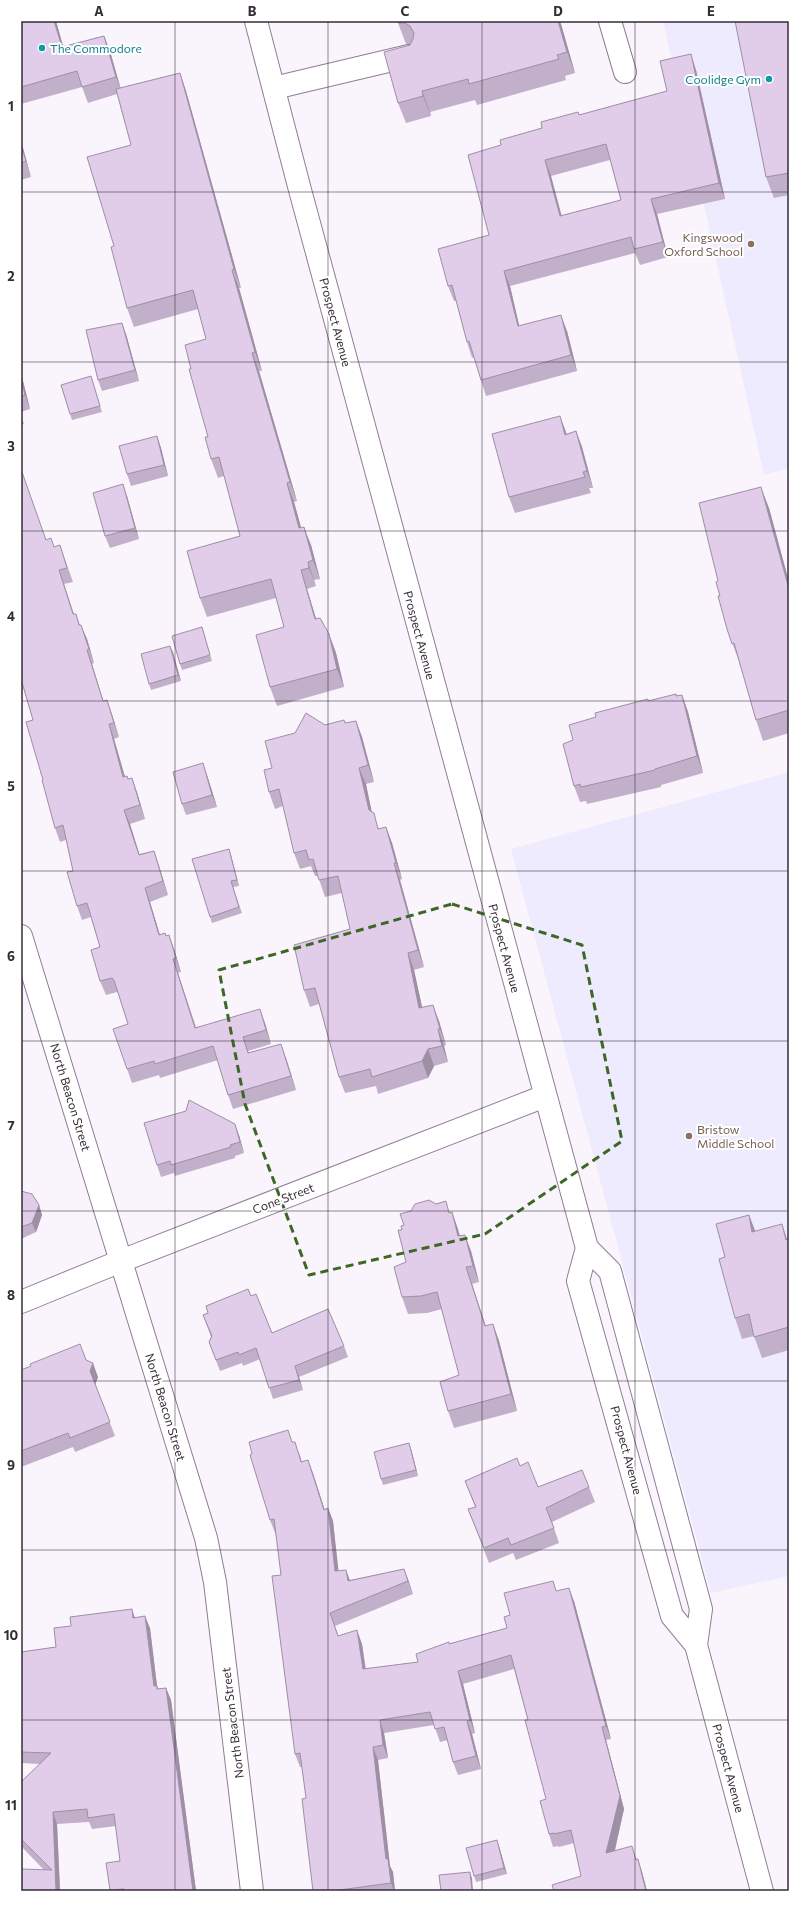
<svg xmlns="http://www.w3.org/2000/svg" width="810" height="1912" viewBox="0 0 810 1912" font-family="Commissioner,sans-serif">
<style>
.education{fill:#edebfd}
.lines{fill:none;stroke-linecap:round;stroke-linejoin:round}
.minor-casing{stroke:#907c98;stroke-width:24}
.major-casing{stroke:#907c98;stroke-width:24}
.minor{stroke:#fff;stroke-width:22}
.major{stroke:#fff;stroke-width:22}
.wall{fill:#c2afc9;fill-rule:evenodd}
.shaded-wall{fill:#9e8fa4}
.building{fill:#e1ccea;stroke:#9e8fa4;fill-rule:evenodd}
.marked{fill:none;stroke:#3c6825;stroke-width:3;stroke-dasharray:8 5;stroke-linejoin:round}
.grid{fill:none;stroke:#352c38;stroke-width:1;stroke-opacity:0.55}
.culture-dot{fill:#0f9aa8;stroke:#fff;stroke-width:1.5}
.education-dot{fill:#8d6e63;stroke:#fff;stroke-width:1.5}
.labels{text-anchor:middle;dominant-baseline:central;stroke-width:4;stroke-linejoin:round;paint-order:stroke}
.culture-label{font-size:12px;fill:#0d838f;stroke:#fff;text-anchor:start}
.education-label{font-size:12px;fill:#785e54;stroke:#fff;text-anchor:end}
.street-label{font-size:12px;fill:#352c38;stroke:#fff}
.neatline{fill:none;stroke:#352c38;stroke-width:1.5}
.grid-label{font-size:13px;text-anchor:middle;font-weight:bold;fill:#352c38}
</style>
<rect width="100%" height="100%" fill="#faf5fc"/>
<path class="education" d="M663 21H789V468L764 475Z
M789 772V1576L711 1593 511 849Z"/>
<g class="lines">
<defs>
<path id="minor" d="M610 21 625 72
M274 88 409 56
M21 936 206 1538 215 1582 252 1891
M21 1302 121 1261 545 1096"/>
<path id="major" d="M256 21 300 190 587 1248 578 1281 672 1616 696 1645
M587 1248 610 1271 701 1609 696 1645 762 1891"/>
</defs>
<use href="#minor" class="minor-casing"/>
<use href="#major" class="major-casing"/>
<use href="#minor" class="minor"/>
<use href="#major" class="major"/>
</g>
<path class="wall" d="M21 21H56L63 47 104 36 110 51 120 88 180 73 186 91 241 288H239L262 371H259L297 501 294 502 301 527 311 545 320 579 314 580 316 586 307 589 316 619 329 634 336 653 344 687 277 706 270 687 284 627 276 598 207 617 200 598 240 536 224 476 218 478 211 459 208 437 191 369 206 339 198 309 134 327 127 308 114 246 131 145 117 94 88 103 82 87 21 104Z
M789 21V195L774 198 766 177Z
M398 23 561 24 575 73 565 76 566 80 477 105 475 100 430 112 431 116 406 123 398 103 410 44H406Z
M696 70 725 199 657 214 668 257 640 265 635 253 510 286 519 326 567 331 577 371 486 396 481 380 474 357 472 358 467 342 456 301H454L448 286 489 235 501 145 542 128 579 115 667 91ZM610 160 621 200 561 216 551 176Z
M21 141 31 177 21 180Z
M126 334 139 381 102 391 98 380Z
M21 373 30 409 21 412Z
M91 376 102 412 72 420 70 414Z
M21 416 24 424 21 425Z
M576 431 582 447 593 488H589L591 493 515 513 509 497 566 434Z
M157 436 161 448 168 476 131 486 127 474Z
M21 472 46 540 55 547 60 545 73 582 64 584 74 614H76L80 625 87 639 94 663 92 664 103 701 107 700 119 737 114 739 125 777 128 779 132 778 145 819 130 824 139 854 154 851 159 866 168 895 150 902 160 935 166 936 174 949 181 972 178 973 196 1027 265 1023 271 1044 248 1051 249 1052 286 1058 296 1090 233 1109 228 1095 218 1060 160 1078 159 1075 132 1083 127 1069 128 1024 118 993 117 992 106 995 100 981V947L91 917 82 920 77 906 73 871 66 840 60 842 55 828 43 780 33 720 21 680Z
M127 496 139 539 110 548 105 536Z
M769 508 789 582V733L763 741 756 720 740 664 727 629 720 596 718 581Z
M202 627 212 661 182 670 180 664Z
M170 646 181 681 151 690 149 684Z
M676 694 677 696 682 695 688 712 703 773 661 785V787L587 804 586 801 580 802 574 786 573 740 596 717 648 701Z
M356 721 362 737 374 782 366 784 371 812 379 829 386 827 392 843 402 879 400 880 424 967 414 970 422 1007 439 1021 446 1045 444 1046 448 1062 434 1066 428 1078 378 1094 376 1086 345 1093 339 1077 319 1004 310 1007 304 990 350 929 342 893 325 897 318 876H315L311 866 300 869 294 853 283 806 275 809 269 792 272 768 325 725 346 723Z
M207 775 217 807 186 815 182 804Z
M229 849 239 886 233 887 242 913 212 923 210 917Z
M239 1135 244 1153 235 1156V1158L175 1176 174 1173 161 1177 157 1165Z
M21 1191 39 1205 42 1215 36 1232 21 1239Z
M452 1212 460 1236 471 1251 479 1282 472 1284 486 1326 493 1324 499 1341 517 1411 454 1428 448 1411 459 1375 442 1309 427 1313 408 1314 402 1297 406 1262 402 1230Z
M749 1215 755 1231 787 1240 789 1239V1350L762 1358 754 1336 742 1339 735 1318Z
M251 1296 272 1333 344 1346 348 1357 299 1377 303 1390 273 1399 260 1359 243 1366 242 1363 220 1371 209 1342 211 1337 203 1315Z
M86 1360 98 1377 95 1384 115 1436 75 1452 73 1447 21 1467V1370Z
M293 1442 300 1455 302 1462 308 1460 324 1509 328 1508 333 1521 338 1571 350 1580 404 1569 409 1582 413 1594 335 1626 338 1635 362 1644 366 1669 418 1662 449 1644 507 1628 510 1615 557 1591 574 1601 611 1739 606 1740 624 1809 615 1851 638 1859 642 1872 647 1891H554L581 1876 574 1843 559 1847 558 1846 553 1847 549 1834 546 1799 528 1720 514 1669 463 1684 475 1733 472 1734 481 1769 458 1775 453 1762 448 1740 440 1742 434 1725 384 1733 388 1758 378 1760 390 1866 393 1872 395 1891H313L306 1798 302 1767H300L295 1754 281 1575 276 1533H275L270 1520 252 1454Z
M411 1449 418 1476 383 1485 381 1479Z
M520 1466 538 1487H589L595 1502 552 1522 559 1543 516 1560 513 1553 489 1563 468 1509 475 1507 465 1481Z
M135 1618 150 1628 157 1686 158 1689 166 1688 171 1700 196 1891H110L120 1861 116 1826 92 1829 89 1822 57 1824 60 1891H21L44 1870 21 1846V1782L40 1764 21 1763V1652L56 1647Z
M497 1840 507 1874 476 1882 474 1876Z"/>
<path class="shaded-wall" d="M54 21H56L68 63 62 47Z
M558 21H560L561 24 575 73 567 52Z
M104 36 110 51 122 93 116 77Z
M691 54 696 70 725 199 719 183Z
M180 73 186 91 241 288 234 269Z
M422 91 430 112 431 116 423 96Z
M21 141 31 177 21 145Z
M545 160 551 176 566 232 560 216Z
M651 199 657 214 668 257 663 242Z
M232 270 239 288 262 371 255 352Z
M504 271 510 286 523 342 518 326Z
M561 315 567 331 577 371 571 355Z
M122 323 126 334 139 381 135 370Z
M252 353 259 371 297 501 290 482Z
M21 373 30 409 25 395 21 379Z
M560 416 566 432 571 451 565 435Z
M576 431 582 447 593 488 587 471Z
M157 436 161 448 168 476 164 465Z
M287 483 294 502 306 546 299 528Z
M123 484 127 496 139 539 135 528Z
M761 487 769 508 789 582V589Z
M304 527 311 545 320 579 313 560Z
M308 562 316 586 309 568Z
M59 570 64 584 78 629 73 614Z
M301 570 307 589 322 638 315 619Z
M81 625 87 639 94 663 89 649Z
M329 634 336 653 344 687 337 669Z
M170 646 173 652 181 681 178 675Z
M87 650 92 664 108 716 103 701Z
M682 695 688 712 703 773 697 756Z
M107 700 112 714 119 737 114 723Z
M356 721 362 737 374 782 368 765Z
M109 724 114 739 129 791 123 777Z
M203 763 207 775 217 807 212 795Z
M359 768 366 784 375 827 369 810Z
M132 778 137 792 145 819 140 805Z
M124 810 130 824 144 869 139 855Z
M386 827 392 843 402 879 396 863Z
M229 849 231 855 239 886 237 880Z
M154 851 159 866 168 895 163 881Z
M394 863 400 880 424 967 418 950Z
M145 888 150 902 164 949 159 935Z
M169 935 174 949 181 972 176 958Z
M408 953 414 970 426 1025 419 1008Z
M173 959 178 973 200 1042 195 1028Z
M433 1005 439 1021 446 1045 440 1029Z
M260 1009 265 1023 271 1044 266 1030Z
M438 1029 444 1046 448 1062 442 1046Z
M281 1044 286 1058 296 1090 291 1076Z
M428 1049 434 1066 428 1078 422 1061Z
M235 1124 239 1135 244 1153 240 1142Z
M39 1205 42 1215 36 1232 32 1223Z
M452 1212 458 1229 464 1253 458 1236Z
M749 1215 757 1236 752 1232Z
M782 1224 789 1245 786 1240Z
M465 1235 471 1251 479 1282 473 1266Z
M466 1267 472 1284 491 1343 485 1326Z
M493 1324 499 1341 517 1411 511 1394Z
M93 1363 98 1377 95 1385 90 1371Z
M295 1366 299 1377 303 1390 299 1380Z
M409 1443 411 1449 418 1476 416 1470Z
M308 1460 313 1473 329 1523 324 1510Z
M328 1508 333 1521 340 1584 335 1571Z
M404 1569 409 1582 413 1594 408 1581Z
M346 1570 351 1583 348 1581Z
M569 1588 574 1601 611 1739 606 1726Z
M132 1609 136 1621 133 1618Z
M145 1616 150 1628 157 1686 161 1698 154 1686Z
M357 1630 362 1644 367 1682 363 1669Z
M458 1671 463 1684 475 1733 470 1720Z
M166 1688 171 1700 196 1891H193Z
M380 1720 384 1733 388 1758 383 1745Z
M467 1721 472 1734 481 1769 476 1756Z
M602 1727 606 1740 624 1809 611 1866 606 1853Z
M373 1747 378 1760 390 1866 393 1872 395 1891H394L391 1883 386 1859Z
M53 1812 57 1824 60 1891H56Z
M497 1840 499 1846 507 1874 504 1868Z
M638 1859 642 1872 647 1891H646Z
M470 1872 472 1878 473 1891H472Z"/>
<path class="building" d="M21 21H54L62 47 104 36 116 77 82 87 77 71 21 87Z
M398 21H558L567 52 557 55 559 59 469 84 468 79 422 91 423 96 398 103 384 52 410 45 413 39 414 33 410 26 405 23H398Z
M735 21H789V173L766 177Z
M691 54 719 183 651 199 663 242 634 249 631 237 504 271 518 326 561 315 571 355 481 380 469 341 467 342 452 285 448 286 438 249 489 235 468 155 501 145 500 140 542 128 541 122 578 112 579 115 667 91 660 61ZM606 144 621 200 560 216 545 160Z
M180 73 234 269 232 270 255 352 252 353 290 482 287 483 299 528 304 527 313 560 308 562 309 568 301 570 315 619 320 618 329 634 337 669 270 687 256 635 284 627 271 579 200 598 187 551 240 536 219 457 211 459 205 437H208L189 369H191L185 345 206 339 193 290 127 308 111 247 114 246 87 157 131 145 116 89Z
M21 145 26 161 21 163Z
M122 323 135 370 98 380 86 330Z
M91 376 100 406 70 414 61 385Z
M21 379 25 395 21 396Z
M560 416 565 435 576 431 587 471 583 472 585 477 509 497 492 434Z
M157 436 164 465 127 474 119 446Z
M21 472H22L46 540 51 538 54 547 60 545 67 568 59 570 73 614H76L79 625H81L89 649 87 650 103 701 107 700 114 723 109 724 123 777 127 776 128 779 132 778 140 805 124 810 139 855 154 851 163 881 145 888 159 935 165 933 166 936 169 935 176 958 173 959 195 1028 260 1009 266 1030 243 1037 248 1053 281 1044 291 1076 228 1095 213 1046 155 1064 154 1061 127 1069 113 1029 128 1024 114 980 112 978 100 981 91 950 100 947 87 903 77 906 67 872 73 871 63 825 55 828 42 780H43L26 722 33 720 21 679Z
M123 484 135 528 105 536 93 493Z
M761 487 789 589V710L756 720 734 643 732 644 727 629 718 596H720L716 582 718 581 699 503Z
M202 627 210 655 180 664 172 636Z
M170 646 178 675 149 684 141 654Z
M676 694V696L682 695 697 756 655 769V770L581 787 580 784 574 786 563 744 573 740 569 725 596 717 595 713 648 699V701Z
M306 713 325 725 344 720 345 723 356 721 368 765 359 768 369 810 374 813 378 829 386 827 396 863H394L418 950 408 953 419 1008 433 1005 440 1029H438L442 1046 428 1049 422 1061 372 1077 370 1069 339 1077 315 988 304 990 294 945 350 929 338 876 319 880 313 859 309 860 306 850 294 853 279 789 269 792 264 770 272 768 265 741 295 733Z
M203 763 212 795 182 804 173 772Z
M229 849 237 880 231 881 239 907 210 917 192 859Z
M189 1100 235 1124 240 1142 230 1145 231 1147 171 1165 170 1161 157 1165 144 1123 186 1111Z
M21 1191 32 1194 39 1205 32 1223 21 1227Z
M429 1200 436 1204 446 1201 449 1213 452 1212 458 1236 465 1235 473 1266 466 1267 485 1326 493 1324 511 1394 448 1411 440 1382 459 1375 437 1292 421 1296 402 1297 394 1267 406 1262 398 1230H402L401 1226 404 1225 400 1214 411 1211 415 1204Z
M749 1215 752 1232 782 1224 786 1240 789 1239V1327L754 1337 749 1314 735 1318 719 1259 725 1257 716 1224Z
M248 1289 251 1296 256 1294 272 1333 328 1309 344 1346 295 1366 299 1380 269 1388 256 1348 239 1355 238 1352 216 1360 209 1342 212 1336 203 1315 208 1313 206 1306Z
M80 1344 86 1360 93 1363 90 1371 110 1422 70 1438 68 1433 21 1451V1370L31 1366 30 1364Z
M288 1430 292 1442H295L301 1462 308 1460 324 1510 328 1508 335 1571 346 1570 348 1581 404 1569 408 1581 330 1613 338 1636 357 1630 363 1669 418 1662 416 1654 449 1642V1644L507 1628 504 1617 510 1615 504 1593 553 1581 556 1591 569 1588 606 1726 602 1727 620 1796 606 1853 632 1846 636 1860 638 1859 646 1891H554L552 1885 581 1876 571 1830 554 1834V1833L549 1834 540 1801 546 1799 525 1720H528L511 1655 458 1671 470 1720 467 1721 476 1756 453 1762 444 1727 435 1729 430 1712 380 1720 383 1745 373 1747 386 1859H388L391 1883 332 1891H313L302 1799 306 1798 300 1753 295 1754 272 1576 281 1575 274 1519 270 1520 250 1455 252 1454 249 1442Z
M409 1443 416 1470 381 1479 374 1452Z
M517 1458 520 1466 528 1462 538 1487 582 1470 589 1487 546 1508 554 1528 511 1545 508 1538 484 1548 468 1509 476 1507 465 1481Z
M132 1609 133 1618 145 1616 154 1686H157V1689L166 1688 193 1891H124V1889L110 1890 106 1863 120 1861 114 1814 88 1818 87 1809 53 1812 56 1891H21V1869L52 1870 21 1839V1782L51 1753 21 1752V1652L56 1647 54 1628 71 1626 70 1617Z
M497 1840 504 1868 474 1876 466 1848Z
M470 1872 472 1891H441L439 1875Z"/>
<path class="marked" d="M452 904 582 945 622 1141 485 1234 309 1275 245 1104 219 970Z"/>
<path class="grid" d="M175 21V1891M328 21V1891M482 21V1891M635 21V1891M21 192H789M21 362H789M21 531H789M21 701H789M21 871H789M21 1041H789M21 1211H789M21 1381H789M21 1550H789M21 1720H789"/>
<g class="culture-dot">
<circle cx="42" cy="48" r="4"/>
<circle cx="769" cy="79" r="4"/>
</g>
<g class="education-dot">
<circle cx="751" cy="244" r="4"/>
<circle cx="689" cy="1136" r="4"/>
</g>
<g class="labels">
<g class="culture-label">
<text x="50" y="48">The Commodore</text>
<text x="761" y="79" text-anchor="end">Coolidge Gym</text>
</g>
<g class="education-label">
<text x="743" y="237">Kingswood<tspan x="743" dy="14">Oxford School</tspan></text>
<text x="697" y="1129" text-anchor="start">Bristow<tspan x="697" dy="14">Middle School</tspan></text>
</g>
<g class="street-label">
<text transform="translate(336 322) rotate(75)">Prospect Avenue</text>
<text transform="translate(420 635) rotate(75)">Prospect Avenue</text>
<text transform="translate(505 948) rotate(75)">Prospect Avenue</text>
<text transform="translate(71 1097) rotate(73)">North Beacon Street</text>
<text transform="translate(283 1198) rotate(-21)">Cone Street</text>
<text transform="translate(166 1407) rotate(73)">North Beacon Street</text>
<text transform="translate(627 1450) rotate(75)">Prospect Avenue</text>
<text transform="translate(232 1723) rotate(-97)">North Beacon Street</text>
<text transform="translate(729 1768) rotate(75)">Prospect Avenue</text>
</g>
</g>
<rect width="810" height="1912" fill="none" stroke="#ffffff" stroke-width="44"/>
<rect x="22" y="22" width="766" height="1868" class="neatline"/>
<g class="grid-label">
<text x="99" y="16">A</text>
<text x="252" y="16">B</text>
<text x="405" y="16">C</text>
<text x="558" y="16">D</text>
<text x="711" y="16">E</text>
<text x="11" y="111">1</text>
<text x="11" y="281">2</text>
<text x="11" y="451">3</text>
<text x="11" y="621">4</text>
<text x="11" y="791">5</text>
<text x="11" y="961">6</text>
<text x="11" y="1130">7</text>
<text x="11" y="1300">8</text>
<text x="11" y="1470">9</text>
<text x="11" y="1640">10</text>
<text x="11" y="1810">11</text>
</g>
</svg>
